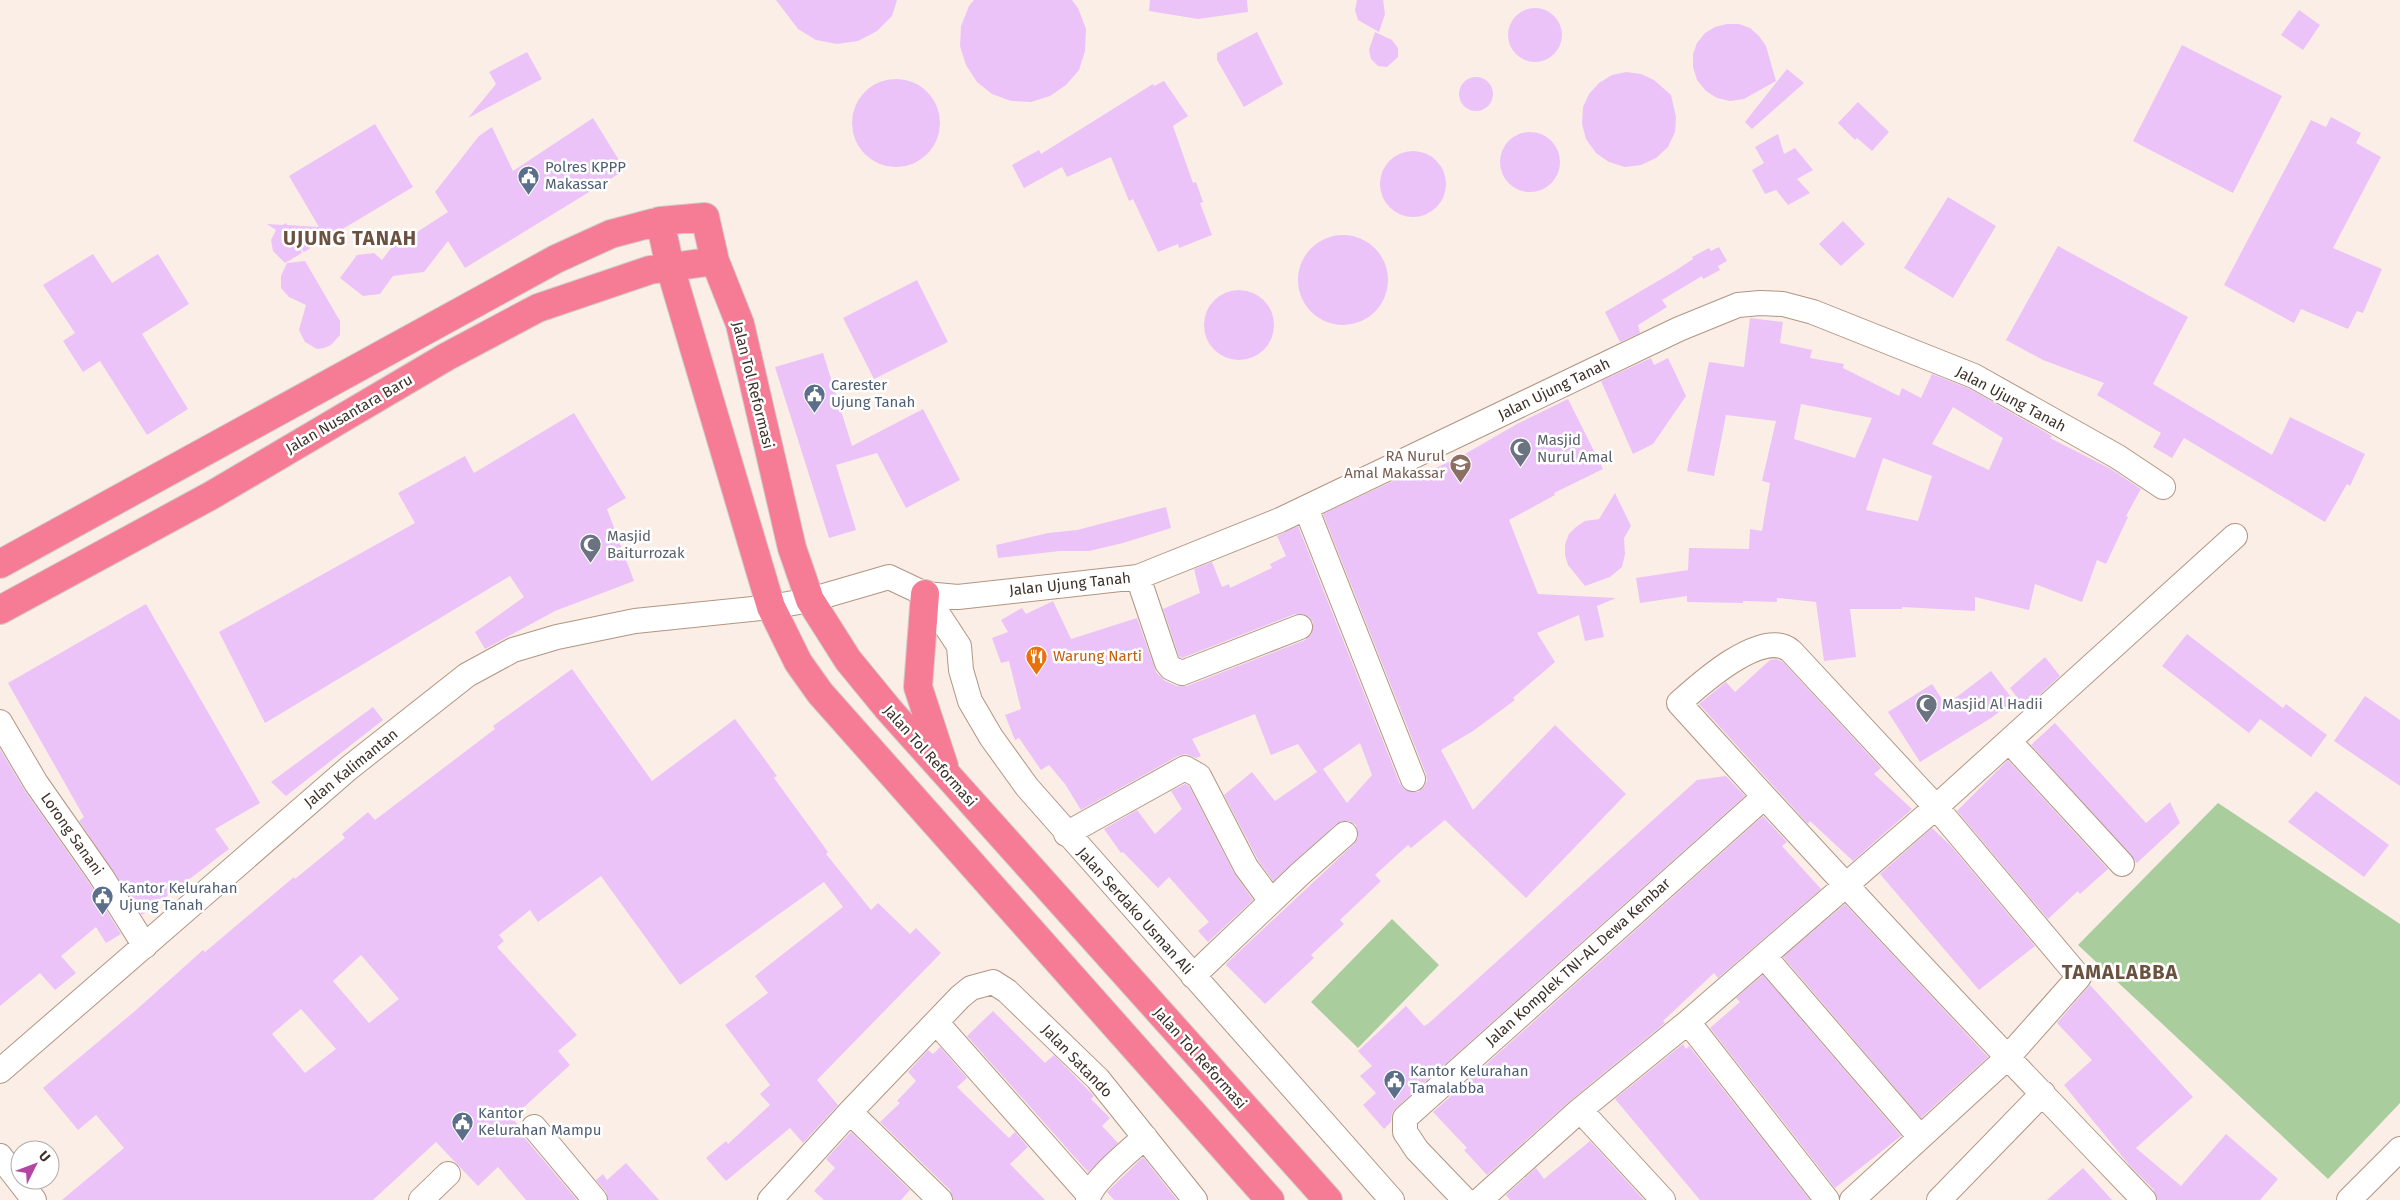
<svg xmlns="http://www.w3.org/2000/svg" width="2400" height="1200" viewBox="0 0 2400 1200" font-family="'Fira Sans',sans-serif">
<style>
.green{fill:#a9cd9c}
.building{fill:#ebc3f8;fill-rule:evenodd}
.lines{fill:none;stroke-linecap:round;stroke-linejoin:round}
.minor-casing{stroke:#b29582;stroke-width:26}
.highway-casing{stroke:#d0cdcb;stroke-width:30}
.minor{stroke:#fff;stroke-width:24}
.highway{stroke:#f67c95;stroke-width:28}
.labels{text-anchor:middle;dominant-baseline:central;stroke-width:5;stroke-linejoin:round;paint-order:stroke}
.service-label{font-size:15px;fill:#4e5e75;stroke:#fff;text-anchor:start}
.street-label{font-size:15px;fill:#3c3028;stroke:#fff}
.worship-label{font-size:15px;fill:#5b616d;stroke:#fff;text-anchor:start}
.education-label{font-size:15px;fill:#785e54;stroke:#fff;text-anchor:end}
.food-label{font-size:15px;fill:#c56008;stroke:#fff;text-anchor:start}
.district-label{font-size:20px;font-weight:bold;letter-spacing:1px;fill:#6b5140;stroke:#fff}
</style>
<rect width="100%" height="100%" fill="#fbeee6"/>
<path class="green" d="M2218 803 2400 924V1103L2328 1179 2078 945Z
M1392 919 1439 965 1358 1048 1311 1002Z"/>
<path class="building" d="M776 0H897L892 16 877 31 858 41 837 44 816 40 798 29Z
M974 0H1072L1078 8 1086 29 1085 51 1079 70 1066 85 1050 96 1031 102 1011 101 992 94 977 82 966 65 960 46 961 26 969 6Z
M1150 0H1247L1248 12 1198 19 1149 11Z
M1357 0H1383L1385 14 1379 32 1358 20 1355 10Z
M1508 35a27 27 0 1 1 54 0a27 27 0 1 1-54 0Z
M2299 10 2320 25 2303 50 2281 35Z
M1727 24H1739L1750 28 1759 36 1766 46 1776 81 1744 99 1730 101 1717 98 1706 91 1697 80 1693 67V54L1697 43 1705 33 1715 27Z
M1257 32 1283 84 1244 107 1217 60V53Z
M1375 32 1392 40 1398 48V57L1387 67 1378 66 1371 59 1369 50Z
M2182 45 2282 96 2233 193 2133 141Z
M527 52 542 79 468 118 496 84 489 72Z
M1787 69 1804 83 1752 129 1745 122Z
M1626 72 1641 74 1654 80 1671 95 1676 117 1675 132 1668 147 1656 158 1641 165 1625 167 1609 162 1596 153 1586 139 1582 124 1583 107 1589 94 1599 83 1612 75Z
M1459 94a17 17 0 1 1 34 0a17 17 0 1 1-34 0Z
M852 123a44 44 0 1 1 88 0a44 44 0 1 1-88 0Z
M1164 81 1188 116 1173 126 1193 183 1196 182 1203 202 1200 203 1212 235 1179 248 1178 244 1158 252 1133 199 1129 201 1111 157 1067 177 1062 167 1024 188 1012 165 1039 150 1041 154 1153 84 1154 86Z
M1858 102 1889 132 1872 151 1857 138 1855 140 1838 123Z
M2331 117 2361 133 2356 143 2381 157 2333 248 2382 269 2363 313 2357 311 2348 329 2301 309 2294 323 2224 285 2311 120 2326 127Z
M593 118 625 170 465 268 448 241 424 272 393 276 380 294 363 296 340 278 357 255 374 253 382 260 402 234 417 232 448 212 435 192 479 136 492 127 513 171Z
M375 124 413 187 304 252 300 248 302 253 285 263 273 251 271 240 276 230 267 224 283 225 286 223 287 225 319 227 289 176Z
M1500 162a30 30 0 1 1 60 0a30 30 0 1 1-60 0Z
M1778 134 1784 154 1795 148 1813 170 1797 179 1810 193 1788 205 1776 190 1765 194 1752 170 1764 163 1755 147Z
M1380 184a33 33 0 1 1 66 0a33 33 0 1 1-66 0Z
M1948 197 1996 226 1953 298 1904 268Z
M1843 221 1865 244 1841 266 1819 244Z
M1298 280a45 45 0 1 1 90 0a45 45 0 1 1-90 0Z
M2058 246 2188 317 2153 384 2272 455 2290 417 2365 454 2350 486 2347 484 2325 522 2184 438 2172 458 2153 447 2161 433 2097 395 2104 383 2043 360 2006 340Z
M1719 247 1727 261 1718 266 1720 270 1703 279 1702 276 1662 300 1667 307 1638 325 1640 333 1620 342 1605 312 1675 271 1693 259 1692 257 1709 248 1711 251Z
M93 254 112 283 158 254 189 304 142 334 188 409 147 435 100 361 83 372 63 341 75 333 43 285Z
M305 261 340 321V335L331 345 324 348 317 349 305 342 299 330 306 305 289 297 281 288V276L287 263Z
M917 280 948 342 874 379 843 318Z
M1204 325a35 35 0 1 1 70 0a35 35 0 1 1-70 0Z
M1750 318 1783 322 1780 343 1812 350 1810 358 1844 364 1843 368 1899 396 1902 388 1921 398 1932 374 1968 388 2052 436 2050 438 2111 469 2141 489 2126 516 2128 517 2106 564 2097 560 2082 602 2035 584 2029 610 1975 597V611L1902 607V609H1850L1856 657 1824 661 1816 602 1777 598V602L1743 601V603L1687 602V596L1640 603 1636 578 1688 570 1689 548 1749 549 1750 529 1762 531 1770 483 1762 481 1776 421 1726 415 1714 476 1687 471 1709 362 1744 367ZM1801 404 1872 418 1855 458 1794 439ZM1953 407 2003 438 1989 470 1932 444ZM1883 458 1932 476 1918 521 1866 510Z
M823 353 852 446 923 409 960 480 906 508 877 453 836 465 856 530 829 538 775 367Z
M1651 358 1654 365 1668 358 1686 396 1653 444 1633 454 1601 381Z
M1568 399 1603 469 1554 493 1555 495 1509 520 1538 594 1616 598 1597 606 1604 637 1585 641 1579 615 1537 633 1555 662 1513 698 1515 700 1473 731 1441 750 1473 810 1555 725 1626 794 1526 898 1445 820 1411 848 1408 845 1375 875 1381 881 1340 920 1344 924 1311 955 1314 958 1265 1004 1226 965 1227 963 1354 844 1358 838 1356 825 1349 821H1342L1336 824 1273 881 1258 860 1224 795 1252 772 1275 801 1317 772 1298 744 1271 755 1255 714 1192 739 1201 756 1196 758 1186 754 1178 756 1081 810 1065 784 1049 765 1041 770 1019 738 1015 740 1005 715 1021 709 1009 661 1001 663 992 638 1008 632 1001 620 1022 608 1026 614 1053 601 1071 639 1137 618 1156 672 1165 681 1177 686H1187L1305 640 1311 635 1313 622 1309 617 1303 614H1295L1182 658 1179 656 1163 609 1200 593 1194 569 1212 562 1222 587 1229 584 1230 588 1272 568 1270 564 1286 556 1277 536 1298 526 1400 784 1405 790 1418 792 1424 787 1427 781 1426 774 1323 514 1410 473 1413 479 1465 454 1517 424ZM1360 743 1372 775 1347 803 1323 769Z
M574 413 626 498 607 509 634 581 555 611 485 649 475 632 524 597 510 576 265 723 219 632 415 523 398 493 465 456 474 473Z
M1615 493 1631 526 1624 538 1625 554 1622 567 1610 577 1585 586 1568 565 1565 555V544L1569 534 1576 527 1585 521 1599 519Z
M1166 507 1171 528 1123 543 1089 551H1060L998 558 996 545 1048 533 1077 530Z
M146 604 260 803 215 829 229 849 142 915 79 821 84 817 8 683Z
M2187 634 2283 708 2286 704 2327 735 2311 757 2260 719 2249 733 2162 666Z
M2045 657 2060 676 2025 708 2010 688Z
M1776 659 1783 662 1881 768 1874 774 1912 809 1853 861 1810 821 1808 824 1699 704 1726 682 1735 692 1770 660Z
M572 669 652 781 735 719 777 776 774 778 828 852 826 854 871 910 878 903 910 934 916 928 941 953 817 1080 838 1105 803 1143 790 1128 726 1181 706 1158 726 1141 728 1144 770 1105 760 1094 770 1085 725 1025 768 993 755 976 843 907 824 882 680 985 601 876 538 922 530 910 499 935 504 941 497 947 577 1035 558 1051 570 1065 512 1118 521 1128 523 1136 577 1200H526L498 1167 478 1186 436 1142 373 1200H62L124 1148 96 1115 78 1130 43 1088 135 1011 203 950 205 952 294 877 295 879 345 838 342 834 368 812 375 820 495 729 493 726ZM361 955 399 999 369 1023 333 981ZM301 1009 336 1049 305 1073 272 1034Z
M1991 671 2014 701 1991 718 1920 762 1888 712 1932 684 1946 705Z
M2365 696 2400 720V786L2334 741Z
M373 707 383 720 286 796 271 782Z
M2055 723 2146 823 2170 802 2180 823 2137 863 2031 745Z
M0 749 25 791 90 884 121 934 106 943 96 927 61 956 76 973 55 990 40 973 0 1006Z
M2008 760 2108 869 2080 894 2078 891 2048 919 1957 811Z
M1726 776 1745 796 1396 1108 1392 1113 1391 1122 1384 1129 1363 1105 1376 1093 1360 1076 1372 1066 1358 1051 1406 1006 1424 1026 1429 1023 1697 780Z
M1185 784 1189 786 1234 873 1253 900 1208 942 1198 931 1209 922 1169 877 1158 888 1123 852 1121 853 1104 829 1137 810 1155 834 1182 809 1171 791Z
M2316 791 2389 845 2364 877 2288 822Z
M1763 816 1787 842 1782 846 1821 889 1718 978 1714 973 1663 1021 1665 1023 1571 1100 1487 1175 1464 1150 1467 1148 1433 1112Z
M1932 828 1950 845 2035 946 1979 990 1880 874Z
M1845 904 1988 1057 1921 1118 1783 957Z
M1763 975 1901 1136 1835 1188 1710 1028 1740 1002 1736 998Z
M2090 985 2193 1097 2136 1148 2181 1186 2226 1134 2278 1179 2260 1200H2157L2154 1190 2130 1166 2064 1085 2092 1060 2057 1023Z
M993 1011 1045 1063 1054 1055 1094 1096 1091 1099 1110 1118 1102 1126 1118 1143 1088 1172 967 1036Z
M1683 1044 1686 1049 1689 1046 1810 1200H1700L1615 1099Z
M940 1047 967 1078 957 1087 1009 1138 1015 1132 1028 1147 1010 1164 1045 1200H953L950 1190 880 1122 900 1103 897 1101 916 1081 908 1072 928 1050 933 1054Z
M851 1132 910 1190 901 1200H824L814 1191 835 1168 826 1159Z
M1590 1141 1644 1200H1510L1506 1195 1536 1168 1544 1179Z
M1143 1157 1177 1200H1114L1107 1192Z
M626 1163 659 1200H608L606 1192 596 1180 603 1174 607 1180Z
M2083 1168 2112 1200H2047Z"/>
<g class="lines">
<defs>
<path id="minor" d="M1306 508 1413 779
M1138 577 1167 663 1171 668 1182 673 1300 627
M925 594 959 646 961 670 970 701 991 737 1027 787 1392 1200
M0 722 36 783 101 876 145 946
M2009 741 2122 864
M1066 834 1185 768 1199 776 1246 867 1271 901
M1764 956 1920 1137
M1193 976 1301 873 1345 834
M936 1022 1089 1195
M1688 1022 1827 1200
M0 1071 349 768 467 675 513 650 557 637 635 621 771 607 810 600 889 577 925 594 958 597 1138 577 1280 520 1679 329 1738 305 1760 303 1783 304 1813 312 1974 376 2118 457 2163 487
M1580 1110 1663 1200
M850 1112 940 1200
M534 1127 595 1200
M0 1156 34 1200
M421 1200 448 1174
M770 1200 850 1112 960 997 971 988 993 982 1007 991 1098 1079 1195 1200
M1088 1200C1090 1182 1131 1150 1145 1137
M1465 1200 1417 1150 1405 1132V1118L1764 797
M1480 1200 1580 1110 1688 1022 1936 807 2235 536
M1852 1200 2008 1057 2079 977 1936 807 1791 651C1763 627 1700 684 1679 703 1831 871 1987 1037 2144 1200
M1939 1200 2043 1093
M2349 1200 2400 1149"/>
<path id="highway" d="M660 221 670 267 771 607 798 662 820 693 1270 1200
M0 564 556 259 611 234 660 221 705 217 715 261 740 324 792 548 810 600 848 660 889 710 1328 1200
M925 594 918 687 944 766
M0 610 212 495 446 357 538 308 650 270 715 261"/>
</defs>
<use href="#minor" class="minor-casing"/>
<use href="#highway" class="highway-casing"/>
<use href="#minor" class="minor"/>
<use href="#highway" class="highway"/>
</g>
<defs>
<symbol id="civic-pin" viewBox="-11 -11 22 30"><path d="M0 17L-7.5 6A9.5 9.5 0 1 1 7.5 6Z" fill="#5c6f8a" stroke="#fff"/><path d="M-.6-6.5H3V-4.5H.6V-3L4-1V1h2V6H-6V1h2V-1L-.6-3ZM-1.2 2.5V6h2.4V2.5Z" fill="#fff"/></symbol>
<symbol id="mosque-pin" viewBox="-11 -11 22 30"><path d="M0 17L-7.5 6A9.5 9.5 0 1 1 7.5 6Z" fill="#6b7280" stroke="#fff"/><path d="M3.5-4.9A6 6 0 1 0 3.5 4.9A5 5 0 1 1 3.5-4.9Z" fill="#fff"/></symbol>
<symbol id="school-pin" viewBox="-11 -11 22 30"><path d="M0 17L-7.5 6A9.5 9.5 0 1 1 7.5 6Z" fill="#8d6e63" stroke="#fff"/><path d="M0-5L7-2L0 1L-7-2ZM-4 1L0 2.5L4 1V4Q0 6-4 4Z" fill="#fff"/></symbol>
<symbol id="restaurant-pin" viewBox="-11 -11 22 30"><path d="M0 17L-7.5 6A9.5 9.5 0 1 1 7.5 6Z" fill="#e8710a" stroke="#fff"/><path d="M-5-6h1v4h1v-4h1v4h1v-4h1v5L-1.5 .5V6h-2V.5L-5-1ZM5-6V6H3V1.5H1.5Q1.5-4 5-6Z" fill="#fff"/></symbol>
</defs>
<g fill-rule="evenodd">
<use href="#civic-pin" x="516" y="164" width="25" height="34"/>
<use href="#civic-pin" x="802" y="382" width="25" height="34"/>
<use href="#mosque-pin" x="1508" y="436" width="25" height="34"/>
<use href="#school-pin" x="1448" y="452" width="25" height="34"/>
<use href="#mosque-pin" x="578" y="532" width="25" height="34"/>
<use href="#restaurant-pin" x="1024" y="644" width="25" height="34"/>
<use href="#mosque-pin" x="1914" y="692" width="25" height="34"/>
<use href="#civic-pin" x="90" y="884" width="25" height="34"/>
<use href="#civic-pin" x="1382" y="1068" width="25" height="34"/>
<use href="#civic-pin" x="450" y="1110" width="25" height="34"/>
</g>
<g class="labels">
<g class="service-label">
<text x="545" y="167">Polres KPPP<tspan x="545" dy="17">Makassar</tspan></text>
<text x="831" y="385">Carester<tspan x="831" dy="17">Ujung Tanah</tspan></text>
<text x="119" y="888">Kantor Kelurahan<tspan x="119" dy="17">Ujung Tanah</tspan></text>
<text x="1410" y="1071">Kantor Kelurahan<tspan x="1410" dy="17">Tamalabba</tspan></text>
<text x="478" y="1113">Kantor<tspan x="478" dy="17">Kelurahan Mampu</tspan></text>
</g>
<g class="street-label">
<text transform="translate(753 385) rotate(76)">Jalan Tol Reformasi</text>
<text transform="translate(1554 389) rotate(-26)">Jalan Ujung Tanah</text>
<text transform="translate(2011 399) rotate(28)">Jalan Ujung Tanah</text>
<text transform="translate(349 414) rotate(-30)">Jalan Nusantara Baru</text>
<text transform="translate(1070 584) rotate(-6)">Jalan Ujung Tanah</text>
<text transform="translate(930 756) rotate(48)">Jalan Tol Reformasi</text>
<text transform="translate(351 768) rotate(-39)">Jalan Kalimantan</text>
<text transform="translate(72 834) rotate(55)">Lorong Sanani</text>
<text transform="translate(1135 911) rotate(48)">Jalan Serdako Usman Ali</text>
<text transform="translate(1578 962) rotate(-42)">Jalan Komplek TNI-AL Dewa Kembar</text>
<text transform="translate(1200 1058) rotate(48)">Jalan Tol Reformasi</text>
<text transform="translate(1077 1061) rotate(46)">Jalan Satando</text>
</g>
<g class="worship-label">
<text x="1537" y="440">Masjid<tspan x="1537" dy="17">Nurul Amal</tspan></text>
<text x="607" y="536">Masjid<tspan x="607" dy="17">Baiturrozak</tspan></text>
<text x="1942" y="704">Masjid Al Hadii</text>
</g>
<g class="education-label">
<text x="1445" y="456">RA Nurul<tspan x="1445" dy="17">Amal Makassar</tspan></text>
</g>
<g class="food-label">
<text x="1053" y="656">Warung Narti</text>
</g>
<g class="district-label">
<text x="350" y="238">UJUNG TANAH</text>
<text x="2120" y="972">TAMALABBA</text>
</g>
</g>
<g transform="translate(35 1165) rotate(48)"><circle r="24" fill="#ffffff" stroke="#b1aca9"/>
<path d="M0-4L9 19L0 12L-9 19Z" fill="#b345a3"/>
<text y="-8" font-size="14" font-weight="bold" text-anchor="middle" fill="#3c3028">U</text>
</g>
</svg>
